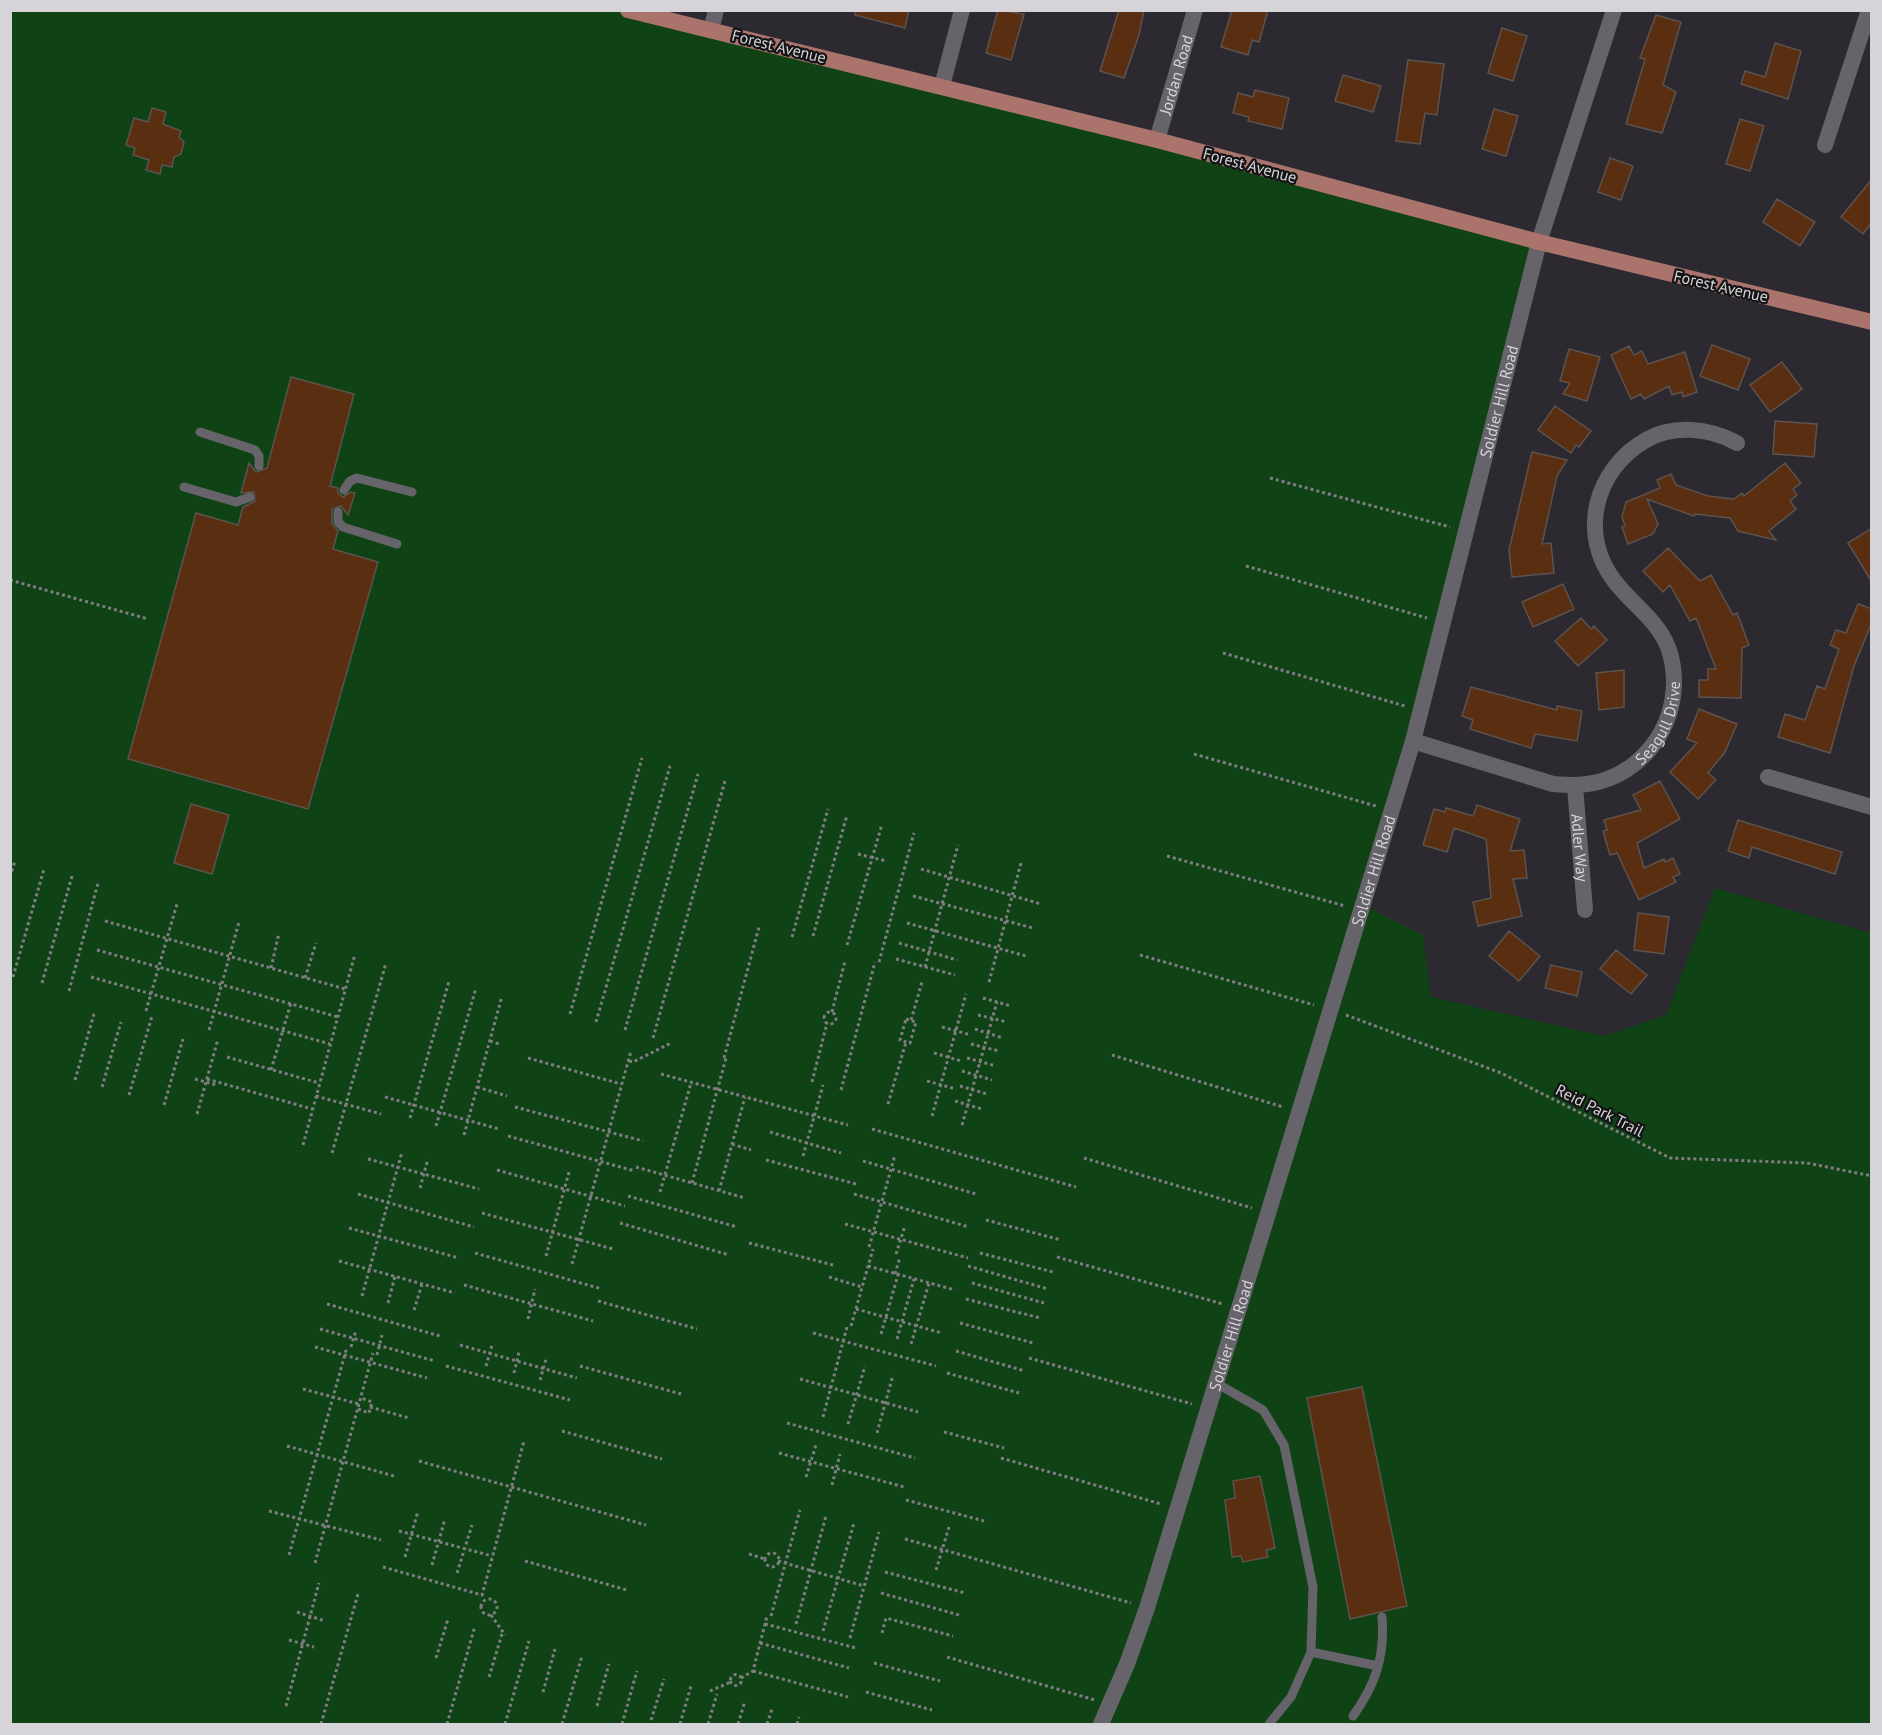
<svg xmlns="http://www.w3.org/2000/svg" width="1882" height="1735" viewBox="0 0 1882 1735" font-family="'PT Sans',sans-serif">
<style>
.green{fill:#0f4315}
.building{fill:#5a2e11;stroke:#5b534f;stroke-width:1.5}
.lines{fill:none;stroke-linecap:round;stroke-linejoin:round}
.path{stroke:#7f7d82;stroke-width:3;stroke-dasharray:3 3;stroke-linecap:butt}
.service{stroke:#67636a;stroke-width:9}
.minor{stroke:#67636a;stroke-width:16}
.tertiary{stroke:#67636a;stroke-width:16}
.primary{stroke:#aa736c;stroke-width:16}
.labels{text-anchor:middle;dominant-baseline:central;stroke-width:4.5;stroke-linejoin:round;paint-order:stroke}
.street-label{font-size:16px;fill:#d6d4d8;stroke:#141315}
</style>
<rect width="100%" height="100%" fill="#2c2930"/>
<path class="green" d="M11 11H628L1539 242 1363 905 1423 935 1431 997 1604 1036 1666 1015 1715 888 1871 933V1724H11Z"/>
<path class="building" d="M855 10H909L905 28 855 15Z
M998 10 1024 14 1011 60 986 53Z
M1119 10H1144L1139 35 1124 78 1100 71Z
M1232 10H1268L1259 42 1252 40 1248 55 1221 47Z
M1656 15 1681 22 1663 85 1676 92 1662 133 1626 124 1645 59 1640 58Z
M1502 28 1527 36 1513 81 1488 73Z
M1775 43 1801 51 1788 99 1741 84 1745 71 1765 77Z
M1408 60 1444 64 1437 115 1425 113 1420 144 1396 141Z
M1343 75 1381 86 1373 112 1335 101Z
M1255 90 1289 98 1282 129 1248 121 1249 117 1233 113 1238 93 1253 97Z
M152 108 166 112 163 124 181 131 179 137 184 142 181 154 174 157 172 167 162 165 160 174 146 170 149 160 133 155 135 148 126 145 134 118 148 122Z
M1494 109 1518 116 1506 156 1482 149Z
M1740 119 1764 126 1750 171 1726 164Z
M1610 158 1633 166 1621 200 1598 192Z
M1872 179V222L1863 234 1841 217Z
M1777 199 1815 222 1800 246 1763 222Z
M1712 345 1750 359 1738 390 1700 376Z
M1629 346 1634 355 1642 351 1648 364 1685 352 1697 392 1683 397 1682 392 1672 395 1669 386 1644 399 1641 394 1631 399 1611 355Z
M1569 349 1600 357 1587 401 1563 394 1570 383 1560 381Z
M1782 362 1802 389 1770 412 1750 385Z
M291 377 354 394 330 486 338 488V493L343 497 351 492 355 493 348 515 341 506 332 509V524L338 531 333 549 378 562 308 809 128 759 196 513 238 525 243 507 255 501 254 492 241 493 249 463 256 472 267 468Z
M1555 406 1591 431 1579 447 1576 445 1571 453 1538 430Z
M1775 421 1817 424 1814 457 1773 454Z
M1532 452 1567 460 1557 476 1542 544 1551 543 1554 573 1512 577 1509 550Z
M1785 463 1801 483 1793 489 1797 495 1790 501 1796 509 1769 531 1776 540 1738 531 1730 518 1695 514 1694 516 1647 499 1658 524 1653 534 1628 544 1622 527 1625 526 1622 517 1626 502 1660 488 1657 480 1671 474 1676 485 1708 496 1734 499 1742 493 1744 496Z
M1872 528V582L1848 543Z
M1668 548 1700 581 1711 575 1733 615 1737 613 1749 645 1742 648 1741 698 1699 697V680H1708V669H1716L1696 618 1690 621 1670 585 1663 592 1643 571Z
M1563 584 1574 609 1533 627 1522 602Z
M1858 604 1872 609V622L1854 666 1830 753 1778 737 1785 714 1805 720 1817 686 1825 689 1839 649 1830 645 1836 630 1846 633Z
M1581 618 1591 629 1594 626 1607 640 1578 666 1555 641Z
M1624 670V707L1599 710 1596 673Z
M1471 687 1557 710V706L1582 711 1577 741 1535 734 1531 748 1470 729 1473 720 1462 716Z
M1699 709 1737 724 1725 752 1708 773 1716 780 1698 799 1670 772 1697 743 1687 739Z
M1660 781 1680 819 1637 843 1644 868 1664 859 1665 862 1673 858 1680 874 1673 877 1676 882 1639 900 1617 853 1610 855 1603 831 1607 830 1604 820 1641 810 1633 795Z
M191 804 229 815 212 874 174 863Z
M1477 805 1520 819 1510 851 1524 850 1527 878 1513 879 1522 916 1478 926 1473 902 1491 898 1486 839 1454 828 1447 852 1423 845 1434 809 1445 812 1446 808 1473 816Z
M1738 820 1842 852 1835 874 1752 847 1749 858 1728 851Z
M1638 913 1669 917 1664 954 1634 950Z
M1509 931 1540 956 1519 981 1489 956Z
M1616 950 1647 975 1631 994 1600 969Z
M1551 965 1582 972 1577 996 1545 988Z
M1362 1387 1407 1606 1350 1619 1307 1398Z
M1260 1476 1275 1548 1266 1550 1268 1557 1243 1562 1241 1556 1232 1557 1225 1500 1235 1498 1233 1481Z"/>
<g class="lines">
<path class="path" d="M1270 478 1450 527
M1246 566 1427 618
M10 580 148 619
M1223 653 1405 706
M1194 754 1376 806
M858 854 886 861
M1167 856 1345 906
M921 869 1041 904
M10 877 15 861
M913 896 1033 928
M105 921 345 989
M907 923 1026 956
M813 936 847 815
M792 937 828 809
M899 943 957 960
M847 945 882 824
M97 950 338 1017
M1140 955 1314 1005
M896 959 955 975
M879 962 914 833
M925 967 958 845
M271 968 279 933
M13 977 44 869
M91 977 330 1044
M305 978 316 943
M989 982 1021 863
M42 983 72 876
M69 991 98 883
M983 998 1011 1006
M146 1011 177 904
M832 1012 845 961
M824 1018a6 6 0 1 1 12 0a6 6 0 1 1-12 0Z
M570 1014 642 758
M978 1015 1007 1022
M1346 1015 1501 1073 1670 1158 1807 1163 1872 1176
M906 1019 916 1022 910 1043 900 1040Z
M911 1020 922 982
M596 1022 670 766
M942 1027 971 1035
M975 1029 1003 1038
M209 1030 239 922
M625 1030 698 774
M653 1038 725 781
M490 1041 499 1044
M971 1044 999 1051
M934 1053 961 1061
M1112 1055 1283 1107
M227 1057 319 1083
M528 1058 621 1084
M724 1058 759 927
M967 1058 996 1066
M629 1061 633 1062 671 1043
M271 1070 291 1003
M962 1071 992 1080
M661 1074 848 1125
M195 1079 216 1085
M207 1079 312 1109
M75 1080 94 1014
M927 1081 956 1089
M812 1082 827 1023
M960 1086 987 1094
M102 1087 121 1022
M477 1087 507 1096
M841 1090 875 962
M129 1095 152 1016
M316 1096 381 1114
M385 1097 499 1129
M955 1101 982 1109
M888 1104 906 1042
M164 1105 183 1039
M515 1107 643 1141
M197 1114 218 1039
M932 1116 966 994
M410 1118 449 981
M962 1125 997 1002
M436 1126 476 988
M872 1129 1076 1187
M770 1132 841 1153
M464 1135 502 996
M508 1136 635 1171
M732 1144 751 1150
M303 1145 355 954
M332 1153 386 963
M803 1156 823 1085
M1084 1158 1252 1208
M368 1159 479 1189
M766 1160 856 1184
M863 1161 976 1194
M636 1167 745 1198
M497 1170 625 1206
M692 1183 726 1058
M420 1188 428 1159
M719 1191 745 1097
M660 1192 691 1083
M358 1194 474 1227
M854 1194 969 1227
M628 1196 737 1227
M482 1213 613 1249
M986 1220 1061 1240
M620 1223 729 1255
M845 1224 968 1258
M349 1228 459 1258
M749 1243 833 1265
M869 1247 895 1155
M475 1253 602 1289
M980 1253 1053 1272
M896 1254 905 1226
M546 1256 569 1172
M1057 1257 1223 1304
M339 1261 455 1293
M572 1264 631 1051
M868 1266 955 1290
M968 1266 1048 1289
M895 1274 900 1257
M829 1277 862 1287
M972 1283 1044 1303
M464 1285 593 1321
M362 1296 402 1152
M966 1299 1040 1318
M598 1301 697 1329
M388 1303 395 1276
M327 1304 440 1336
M856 1309 942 1333
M414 1310 422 1284
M528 1319 535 1289
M960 1323 1033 1343
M851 1326 873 1249
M320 1329 435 1361
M813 1333 936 1366
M881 1334 898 1275
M897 1339 914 1279
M911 1344 929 1283
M460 1345 577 1378
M315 1347 427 1378
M351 1347 356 1330
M956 1351 1025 1371
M377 1355 382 1335
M1029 1358 1192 1404
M446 1366 570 1400
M486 1366 492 1345
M580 1366 681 1394
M514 1373 519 1352
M947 1373 1019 1393
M800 1379 918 1412
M540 1380 546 1359
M303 1389 359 1404
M370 1407 409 1418
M358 1409 369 1413 372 1402 361 1398
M823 1417 847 1327
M787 1423 915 1458
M848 1424 865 1366
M562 1431 662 1459
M944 1432 1004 1448
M877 1433 893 1375
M287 1446 394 1476
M779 1453 904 1487
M1001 1458 1161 1504
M419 1461 646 1525
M806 1477 816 1445
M832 1485 840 1454
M906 1500 984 1521
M269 1511 381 1540
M399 1531 492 1556
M905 1539 1131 1603
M765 1560a7 7 0 1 1 14 0a7 7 0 1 1-14 0Z
M749 1554 765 1559
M289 1555 347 1347
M405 1557 418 1511
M525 1561 627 1590
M778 1561 864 1586
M315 1563 373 1353
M432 1565 445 1519
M383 1567 482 1595 524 1441
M936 1570 949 1527
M885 1572 965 1593
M457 1573 472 1525
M881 1593 959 1615
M481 1607a8 8 0 1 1 16 0a8 8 0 1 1-16 0Z
M297 1612 325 1621
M491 1615 505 1635
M771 1616 800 1510
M765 1624 856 1648
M796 1624 826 1516
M823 1631 854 1523
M882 1633 886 1618 953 1636
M850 1638 879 1532
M289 1640 314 1647
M760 1643 849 1668
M947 1657 1095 1700
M436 1658 448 1619
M874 1663 940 1681
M753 1671 848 1697
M730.5 1680a5.5 5.5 0 1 1 11 0a5.5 5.5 0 1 1-11 0Z
M489 1677 502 1634
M741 1678 753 1671 767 1616
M710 1691 731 1682
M543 1692 555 1649
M866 1692 932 1710
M286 1706 319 1583
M597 1706 609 1664
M651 1720 664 1679
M321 1724 358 1594
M447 1724 475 1626
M505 1724 529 1641
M562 1724 582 1656
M622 1724 637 1671
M680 1724 691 1686
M708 1724 717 1694
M738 1724 745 1701
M767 1724 772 1709
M797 1724 799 1717"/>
<path class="service" d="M200 432 255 450 259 456V466
M184 487 236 502 250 497
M344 490 350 481 357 478 412 492
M338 512V522L343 527 397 544
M1216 1383 1263 1410 1284 1445 1313 1587 1311 1652 1291 1697 1269 1724
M1311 1652 1378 1666
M1353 1716C1376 1684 1385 1656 1382 1617"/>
<g class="minor">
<path d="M711 30 716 10"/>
<path d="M942 86 962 10"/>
<path id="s1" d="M1157 140 1195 10"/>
<path d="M1825 145 1869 10"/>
<path id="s2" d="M1413 741 1553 784C1568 785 1583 786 1598 782 1655 767 1687 706 1669 650 1659 621 1634 606 1616 583 1577 535 1595 469 1646 440 1674 424 1710 428 1737 443"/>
<path d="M1768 777 1872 807"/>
<path id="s3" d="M1575 786 1585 910"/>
</g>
<path class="tertiary" id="s4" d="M1101 1724 1127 1664 1147 1608 1413 741 1539 242 1614 10"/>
<path class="primary" d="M628 10 1157 140 1539 242 1872 322"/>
</g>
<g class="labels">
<g class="street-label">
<text transform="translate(779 46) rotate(14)">Forest Avenue</text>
<text stroke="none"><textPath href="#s1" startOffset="68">Jordan Road</textPath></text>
<text transform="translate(1250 165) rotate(15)">Forest Avenue</text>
<text transform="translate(1721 286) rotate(13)">Forest Avenue</text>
<text stroke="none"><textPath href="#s4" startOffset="1382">Soldier Hill Road</textPath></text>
<text stroke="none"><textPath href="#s2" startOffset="282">Seagull Drive</textPath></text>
<text stroke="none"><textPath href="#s3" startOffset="62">Adler Way</textPath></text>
<text stroke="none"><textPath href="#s4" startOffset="896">Soldier Hill Road</textPath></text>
<text transform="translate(1600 1110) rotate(27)">Reid Park Trail</text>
<text stroke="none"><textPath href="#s4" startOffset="410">Soldier Hill Road</textPath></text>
</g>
</g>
<rect width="1882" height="1735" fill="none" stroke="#d6d4d8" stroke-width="24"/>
</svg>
